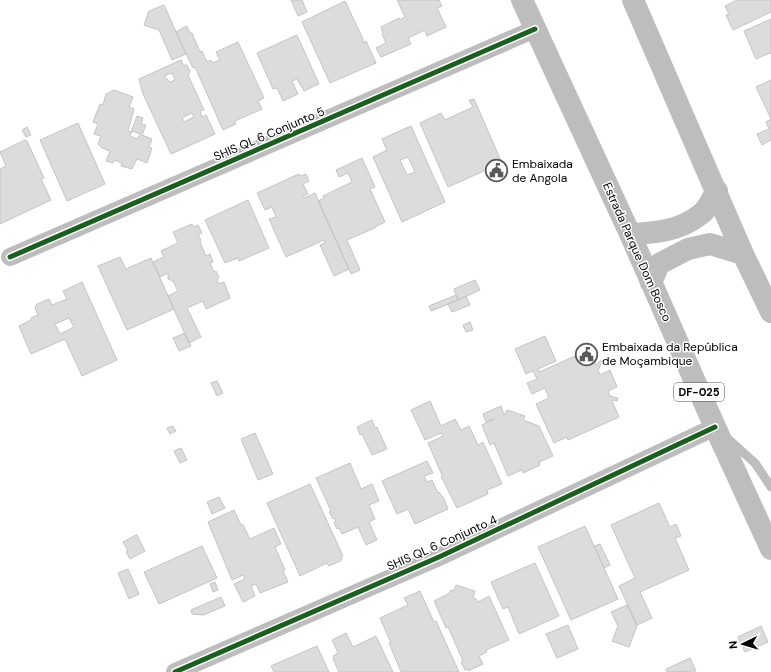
<svg xmlns="http://www.w3.org/2000/svg" width="771" height="672" viewBox="0 0 771 672" font-family="'DM Sans',sans-serif">
<style>
.building{fill:#dcdcdc;stroke:#c4c4c4;fill-rule:evenodd}
.lines{fill:none;stroke-linecap:round;stroke-linejoin:round}
.service{stroke:#bdbdbd;stroke-width:9}
.minor{stroke:#bdbdbd;stroke-width:18}
.primary{stroke:#bdbdbd;stroke-width:22}
.cycleway-casing{stroke:#fff;stroke-width:8}
.cycleway{stroke:#1b5e20;stroke-width:5}
.labels{text-anchor:middle;dominant-baseline:central;stroke-width:3;stroke-linejoin:round;paint-order:stroke}
.shield{fill:#fff;stroke:#4c4c4c;stroke-width:1}
.shield-label{font-size:11px;font-weight:bold;fill:#000}
.street-label{font-size:12px;fill:#000;stroke:#fff}
.poi-label{font-size:12px;fill:#000;stroke:#fff;text-anchor:start}
</style>
<rect width="100%" height="100%" fill="#fff"/>
<path class="building" d="M291 0H302L307 12 298 16Z
M397 0H439L442 6 437 8 446 27 427 36 425 30 408 38 411 44 381 57 376 48 386 43 382 34 383 33 381 27 399 18 400 20 405 17Z
M737 0H771V12L733 30 726 15 729 14 725 6Z
M345 1 363 39V43L366 41 376 63 330 83 302 22Z
M164 5 186 54 172 60 159 30 144 25 149 11Z
M771 19V54L770 53 756 59 744 31Z
M187 26 190 33H192L200 52 202 51 207 62 211 60 212 63 220 60 216 52 238 42 264 98 258 101 262 109 235 121 236 124 223 130 195 67 193 68 176 33 177 31Z
M297 35 319 84 304 91 297 79 292 81 298 94 283 101 277 88 273 89 257 53Z
M181 60 183 65H187L190 72 188 75 203 108 204 110 200 111 202 117 206 115 215 134 171 154 143 94 139 79ZM172 73 175 80 170 82 164 76ZM192 113 194 117 184 122 182 118Z
M771 80V119L756 87Z
M114 90 133 97 129 107 134 109 128 131 131 132 137 116 143 118 141 124 146 125 142 135 152 139 149 147 152 148 147 163 137 159 132 169 121 166 122 163 114 160 113 163 106 161 110 151 102 148 98 144 101 136 94 134 98 124 93 122 100 104 103 105 106 94ZM132 131 140 134 137 139 130 136Z
M474 99 502 163 448 187 420 123 441 113 445 120 473 107 469 100Z
M771 119V140L762 145 757 134 769 129 766 122Z
M78 123 105 184 67 201 40 140Z
M411 126 445 202 402 222 373 157 387 150 382 139ZM408 157 415 172 407 175 400 160Z
M27 127 31 135 26 137 22 130Z
M25 140 27 141 44 178 41 179 51 200 0 224V169L6 166 0 152Z
M362 158 375 187 370 189 385 222 375 227V228L347 240 360 270 351 274 318 201 324 198 323 196 352 182 348 173 339 177 336 170Z
M299 174 300 176 306 174 309 181 303 184 308 194 303 196 304 198 315 193 349 269 334 276 320 245 325 243 324 240 286 257 269 219 276 217 272 207 265 210 257 193Z
M248 200 269 248 239 261 238 258 225 263 205 220Z
M192 224 193 227 198 225 202 233 198 234 201 240 200 242 206 256 210 254 213 262 210 263 214 272 216 271 219 278 217 280 219 284 224 282 230 298 206 309 203 301 187 308 201 337 189 343 168 296 178 291 173 281 168 279V273L160 277 153 262 164 257 161 251 178 243 173 232Z
M120 257 126 269 151 258 174 309 127 330 98 266Z
M475 280 480 290 458 300 454 289Z
M82 282 117 360 82 376 65 339 31 354 19 326 31 320V318L38 315 35 308 37 304 49 299 52 305 67 299 63 291ZM69 318 74 327 60 334 55 324Z
M456 295 458 300 431 311 429 306Z
M466 296 470 305 452 312 448 304Z
M470 322 473 330 466 332 463 325Z
M185 333 191 346 179 351 173 338Z
M545 336 556 361 538 369 539 372 589 350 596 365 600 361 602 362 598 370 600 375 610 370 617 387 608 391 610 396 618 398 617 401 614 400 612 401 619 417 568 440 567 437 554 443 536 404 549 398 545 388 532 394 527 383 537 379 533 371 526 374 515 349Z
M217 381 223 393 217 396 211 383Z
M430 401 441 426 455 419 461 430 469 426 478 445 483 442 502 484 487 490 488 494 457 508 441 476 442 475 428 443 443 436 441 433 425 440 411 410Z
M501 406 504 415 507 410 525 416 523 420 539 426 553 456 539 462 540 465 523 473 522 470 508 476 494 443 490 445 482 425 494 419 486 422 483 414Z
M372 420 375 428 377 427 387 449 372 455 362 434 360 435 357 427Z
M173 426 176 431 170 434 167 428Z
M255 433 273 474 258 480 241 439Z
M181 448 187 460 180 463 174 451Z
M427 461 433 473 424 476 427 482 432 480 438 493 439 492 443 497 448 509 415 524 408 509 397 514 382 481Z
M350 463 361 489 372 484 379 501 369 505 375 519 369 522 377 540 366 545 358 527 342 534 339 528 337 529 334 522 336 521 334 518 333 519 329 512 331 511 316 478Z
M310 484 343 556 341 557 342 559 340 561 329 566 327 563 300 576 267 503Z
M219 497 225 508 212 514 207 502Z
M659 503 670 527 676 524 681 536 675 538 689 570 640 592 652 618 637 625 619 586 635 578 611 525Z
M234 510 241 525H243L250 539 274 528 281 544 275 547 285 570 283 571 288 582 260 593 256 584 251 586 255 596 243 602 234 584 245 579 243 575 232 580 208 522Z
M585 526 618 599 571 620 538 547Z
M136 535H137L145 551 130 559 126 552 128 551 123 542Z
M600 544 610 565 604 568 594 546Z
M202 546 217 578 159 604 144 572Z
M535 563 559 616 519 634 508 607 503 609 491 582Z
M128 569 139 594 129 599 118 573Z
M215 582 218 590 213 592 210 584Z
M456 585 475 591 473 598 476 599 478 602 489 596 509 640 486 650 487 652 479 656 483 664 468 671V669L465 670 461 662 463 661 453 638 448 627 446 628 434 601 450 593 451 590 454 591Z
M420 591 434 622 436 621 459 672H401L389 643H391L380 618 408 605 404 598Z
M221 597 225 606 203 615 192 614 191 610Z
M627 605 637 626 629 647 612 641 618 626 611 612Z
M568 625 578 649 557 658 546 634Z
M761 626 768 642 745 652 738 637Z
M346 633 353 647 376 636 393 672H339L333 659H334L333 656 338 653 332 640Z
M317 646 329 672H274L271 666Z
M690 658 696 671 667 672 666 669Z"/>
<g class="lines">
<path class="service" d="M727 438 755 463 771 487"/>
<path class="minor" d="M10 257 535 29
M175 672 439 557 715 427"/>
<path class="primary" d="M522 0 630 234 715 427 771 549
M633 0 743 254 771 312
M630 234C655 233 680 231 701 214 708 209 712 198 717 191
M651 283 659 264 688 249 710 244 743 254"/>
<defs>
<path id="cycleway" d="M10 257 535 29
M175 672 439 557 715 427"/>
</defs>
<use href="#cycleway" class="cycleway-casing"/>
<use href="#cycleway" class="cycleway"/>
</g>
<defs>
<symbol id="civic-ring" viewBox="-11 -11 22 22"><circle r="9.5" fill="#fff" stroke="#595959" stroke-width="1.5"/><path d="M-.6-6.5H3V-4.5H.6V-3L4-1V1h2V6H-6V1h2V-1L-.6-3ZM-1.2 2.5V6h2.4V2.5Z" fill="#595959"/></symbol>
</defs>
<g fill-rule="evenodd">
<use href="#civic-ring" x="484" y="158" width="25" height="25"/>
<use href="#civic-ring" x="574" y="342" width="25" height="25"/>
</g>
<g class="labels">
<rect class="shield" x="674" y="383" width="50" height="18" rx="3"/>
<g class="shield-label">
<text x="699" y="392">DF-025</text>
</g>
<g class="street-label">
<text transform="translate(269 134) rotate(-23)">SHIS QL 6 Conjunto 5</text>
<text transform="translate(637 252) rotate(66)">Estrada Parque Dom Bosco</text>
<text transform="translate(442 543) rotate(-24)">SHIS QL 6 Conjunto 4</text>
</g>
<g class="poi-label">
<text x="512" y="164">Embaixada<tspan x="512" dy="14">de Angola</tspan></text>
<text x="602" y="347">Embaixada da República<tspan x="602" dy="14">de Moçambique</tspan></text>
</g>
</g>
<g transform="translate(743 644) rotate(265)" stroke="#ffffff" stroke-width="3" paint-order="stroke">
<path d="M0-3L7 15L0 10L-7 15Z" fill="#000000"/>
<text y="-6" font-size="11" font-weight="bold" text-anchor="middle" fill="#000000">N</text>
</g>
</svg>
